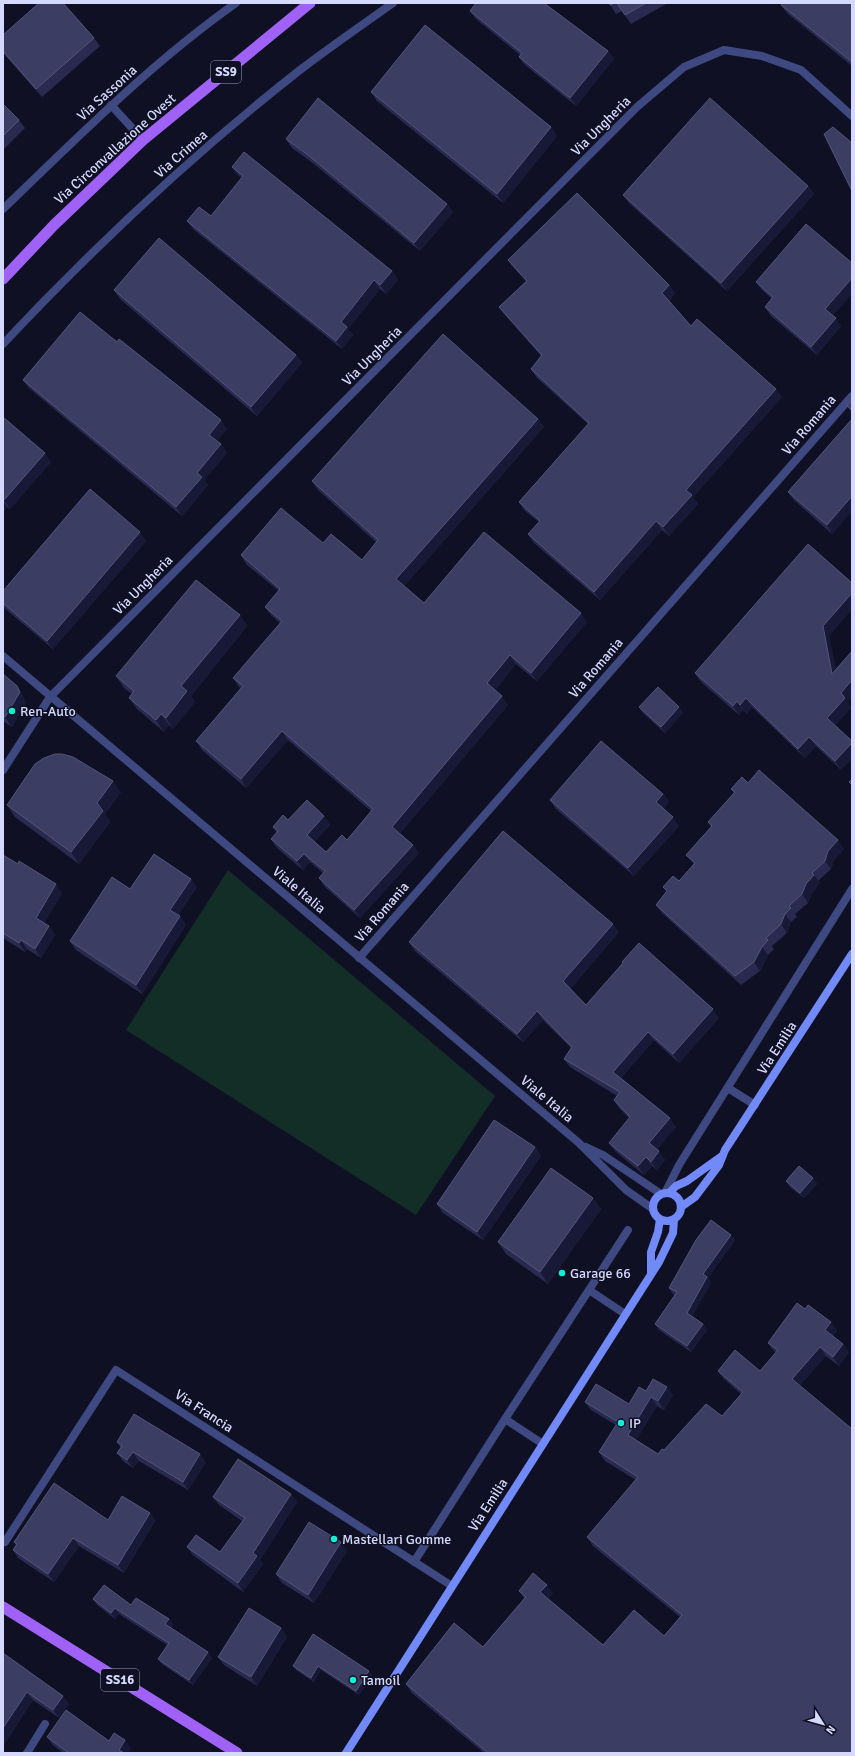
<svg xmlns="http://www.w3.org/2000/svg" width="855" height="1756" viewBox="0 0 855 1756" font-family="Signika,sans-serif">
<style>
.green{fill:#132d27}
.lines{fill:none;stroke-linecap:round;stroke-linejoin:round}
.minor{stroke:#3d4980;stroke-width:8}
.tertiary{stroke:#3d4980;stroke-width:8}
.secondary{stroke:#718af7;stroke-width:8}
.primary{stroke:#a062f6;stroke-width:11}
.wall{fill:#2a2a50}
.shaded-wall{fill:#181837}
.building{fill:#3c3d63;stroke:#54557b}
.poi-dot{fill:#0ef0d6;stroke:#101024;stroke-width:1.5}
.labels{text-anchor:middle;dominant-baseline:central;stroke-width:3;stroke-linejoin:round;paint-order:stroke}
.shield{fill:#101024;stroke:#9a9dbc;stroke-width:1}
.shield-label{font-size:13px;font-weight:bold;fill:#d5d9fd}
.street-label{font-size:14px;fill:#d5d9fd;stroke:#101024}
.poi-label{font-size:14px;fill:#d5d9fd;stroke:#101024;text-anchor:start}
</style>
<rect width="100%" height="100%" fill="#101024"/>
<path class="green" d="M228 870 495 1096 416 1215 126 1030Z"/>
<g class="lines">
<path class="minor" d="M111 105 143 140
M3 209C77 138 151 63 236 3
M3 344C95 246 194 153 300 70 330 47 362 25 393 3
M3 770 50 697 637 107 684 67 724 50 762 56 801 70 852 116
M359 958 852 396
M728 1088 755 1105
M665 1193 679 1165 852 889
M589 1290 625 1314
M543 1444 505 1419 628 1230
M5 1542 116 1370 452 1586
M414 1562 505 1419
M27 1753 45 1724"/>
<path class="tertiary" d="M3 656 579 1143 626 1190 653 1209
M586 1147 603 1155 661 1194"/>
<path class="secondary" d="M669 1193 676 1186 687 1181 722 1156
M653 1207a14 14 0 1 1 28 0a14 14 0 1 1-28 0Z
M681 1207 695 1197 719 1165 725 1150 852 954
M651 1272V1252L658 1232 660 1219
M346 1753 659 1262 673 1233 674 1220"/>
<path class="primary" d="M3 279 54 225 143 140 310 3
M3 1607 237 1753"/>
</g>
<path class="wall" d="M609 3H668L631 24 622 11 616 14Z
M852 3V66L787 13 781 5Z
M470 11 608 51 614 59 576 106 525 65 519 57 520 55 476 19Z
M3 35 94 38 100 46 42 97 3 53Z
M371 92 551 127 557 136 503 203 377 101Z
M3 104 19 120 25 128 3 150Z
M286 139 447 204 453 212 420 251 314 164 292 148Z
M232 167 392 271 398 280 386 294 380 289 348 329 353 335 342 349 193 229 187 221 211 216 242 178 238 175Z
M808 186 814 194 727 291 629 203 623 195Z
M508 260 669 285 675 293 669 301 691 326 782 397 693 497 698 504 669 536 662 530 600 600 534 543 528 534 539 522 525 511 519 502 588 424 537 378 531 369 541 356 505 315 499 307 526 281 514 268Z
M756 282 833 316 841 326 817 355 771 316 765 307 772 299 762 290Z
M114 290 296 355 302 363 257 416 120 299Z
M117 342 227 429 217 441 221 444 227 453 204 480 208 485 182 516 29 388 23 380Z
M852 400V413L847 406Z
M3 417 51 462 10 509 7 507 3 512Z
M538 419 544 427 404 586 424 603 587 622 537 681 516 664 495 690 508 705 400 833 413 845 419 853 360 918 325 887 319 878 323 873 310 862 303 870 277 848 271 839 277 833 273 827 288 820 324 816 330 825 314 842 326 852 347 840 371 811 288 740 246 788 202 750 196 741 241 688 239 687 233 678 280 623 271 615 265 607 279 591 246 564 241 555 323 543 362 560 376 542 318 490 312 481Z
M852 419V511L832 534 794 500 788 492Z
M146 541 53 649 3 607V591Z
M852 583V609L829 636 836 670 848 702 851 708 835 725 841 770 816 746 805 758 752 707 747 714 743 710 739 715 701 682 695 673Z
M240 615 247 626 191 696 195 702 173 729 169 725 164 732 137 709 129 698 132 694 124 688 116 676Z
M3 674 17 686 26 702 12 727 3 721Z
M639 707 683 713 665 733 643 713Z
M748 783 844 849 834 860 831 869 818 881 820 883 812 893 808 903 795 914 797 917 791 922 787 933 772 946 774 949 768 955 760 971 741 985 662 913 656 905 667 892 663 887 679 881 694 864 686 855 711 827 708 822 734 793 731 789Z
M121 792 105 814 110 822 79 864 15 817 7 805Z
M663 794 669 802 664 809 679 826 634 876 556 809 550 800Z
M3 855 62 893 44 923 49 926 55 935 41 958 27 949 25 952 3 938Z
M197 887 178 915 180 916 186 925 142 994 76 950 70 941 130 889Z
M619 932 570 989 586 1005 623 963 622 962 719 1018 679 1063 654 1040 621 1078 676 1127 657 1149 665 1160 657 1170 652 1166 644 1175 615 1151 609 1143 629 1118 619 1108 614 1100 617 1096 570 1067 564 1059 571 1048 543 1020 523 1042 415 951 409 942Z
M535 1147 541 1156 483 1240 443 1213 437 1204Z
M813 1178 817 1184 804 1198 790 1187 786 1181Z
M593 1198 601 1209 548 1284 506 1254 498 1242Z
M731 1235 735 1240 708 1278 711 1283 692 1316 703 1324 707 1330 691 1352 659 1330 655 1324 675 1295 673 1294 669 1288Z
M805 1309 831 1322 837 1331 833 1336 849 1352 839 1366 826 1356 800 1385 852 1753H484L412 1693 406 1684 483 1647 524 1598 519 1591 553 1593 548 1599 603 1645 664 1636 680 1617 593 1546 587 1537 636 1480 605 1461 599 1452 616 1425 591 1410 585 1402 629 1404 646 1391 667 1387 673 1395 664 1410 657 1406 636 1440 658 1454 722 1416 741 1394 724 1379 718 1371H760L776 1353 774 1351 768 1343Z
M117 1442 206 1462 188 1490 139 1461 133 1468 123 1461 117 1453 121 1448Z
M291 1494 297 1502 260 1560 263 1564 243 1592 193 1555 187 1547 220 1552 242 1521 219 1505 213 1497Z
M150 1513 155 1521 124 1573 79 1546 54 1582 18 1558 13 1550 16 1545 14 1542 108 1520Z
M347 1551 314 1603 282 1583 276 1574Z
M93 1599 131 1605 169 1619 173 1624 171 1628 212 1658 193 1685 162 1664 158 1659 167 1645 119 1614 115 1619 97 1605Z
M281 1628 287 1637 257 1686 224 1665 218 1657Z
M313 1634 372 1675 359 1695 321 1670 314 1682 296 1670 293 1666Z
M3 1653 69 1704 59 1718 33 1700 3 1746Z
M47 1737 109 1741 131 1748 128 1753H63L53 1745Z"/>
<path class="shaded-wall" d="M608 51 614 59 576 106 570 98Z
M551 127 557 136 503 203 497 194Z
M808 186 814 194 727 291 721 283Z
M447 204 453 212 420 251 414 243Z
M392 271 398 280 386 294 380 285Z
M852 278V294L831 318 825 309Z
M374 280 380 289 348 329 353 335 342 349 336 341 341 322Z
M669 285 675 293 668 301 662 293Z
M836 318 841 326 817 355 811 347Z
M296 355 302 363 257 416 251 407Z
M776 389 782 397 693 497 698 504 669 536 663 527 686 490Z
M538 419 544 427 402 588 396 579Z
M221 420 227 429 215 444 209 435Z
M221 444 227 453 204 480 208 485 182 516 176 507 197 473Z
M45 453 51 462 10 509 4 500Z
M852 496V511L832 534 827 525Z
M3 501 7 507 3 512Z
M656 521 662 530 600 600 594 592Z
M140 532 146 541 53 649 47 641Z
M852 593V609L829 636 839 683 832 674 823 626Z
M581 613 587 622 537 681 531 673Z
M240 615 247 626 191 696 195 702 173 729 166 718 181 686Z
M510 655 516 664 493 692 487 683Z
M852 680V697L848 702 851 708 833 727 827 718 841 693Z
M17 686 26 702 12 727 5 717Z
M502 696 508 705 398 835 392 827Z
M746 698 752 707 747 714 740 705Z
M737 701 743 710 739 715 733 706Z
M679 707 683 713 665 733 661 727Z
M161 714 169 725 164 732 156 720Z
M282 731 288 740 246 788 241 779Z
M809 737 816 746 805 758 798 749Z
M852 743V759L841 770 835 761Z
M113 781 121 792 105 814 110 822 79 864 71 852 97 803Z
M663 794 669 802 662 811 656 802Z
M324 816 330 825 313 844 307 835Z
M673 817 679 826 634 876 628 868Z
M838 840 844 849 834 860 831 869 825 861 828 851Z
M413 845 419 853 360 918 354 910Z
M304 854 310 862 303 870 297 861Z
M814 875 820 883 812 893 808 903 802 894 806 884Z
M191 879 197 887 176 918 170 910Z
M56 884 62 893 42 926 36 918Z
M785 914 791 922 787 933 781 924Z
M180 916 186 925 142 994 136 985Z
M613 924 619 932 569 990 563 981Z
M49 926 55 935 41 958 35 949Z
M21 940 27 949 25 952 19 943Z
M762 947 768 955 760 971 754 962Z
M713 1009 719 1018 679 1063 673 1054Z
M537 1011 543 1020 523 1042 517 1034Z
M648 1032 654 1040 619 1080 613 1072Z
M670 1118 676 1127 655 1152 649 1143Z
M535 1147 541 1156 483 1240 477 1232Z
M659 1151 665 1160 657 1170 651 1162Z
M646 1157 652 1166 644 1175 638 1166Z
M813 1178 817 1184 804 1198 800 1193Z
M593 1198 601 1209 548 1284 540 1272Z
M731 1235 735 1240 708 1278 711 1283 691 1319 687 1313 703 1274Z
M831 1322 837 1331 831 1338 825 1330Z
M703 1324 707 1330 691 1352 687 1346Z
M843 1344 849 1352 839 1366 833 1357Z
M820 1347 826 1356 798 1387 792 1379Z
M667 1387 673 1395 664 1410 658 1401Z
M651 1397 657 1406 634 1443 628 1435Z
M133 1452 139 1461 133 1468 127 1460Z
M200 1454 206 1462 188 1490 183 1482Z
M291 1494 297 1502 260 1560 263 1564 243 1592 238 1583 253 1553Z
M150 1513 155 1521 124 1573 118 1565Z
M73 1538 79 1546 54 1582 48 1574Z
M341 1542 347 1551 314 1603 308 1595Z
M547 1585 553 1593 546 1601 540 1592Z
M115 1608 119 1614 115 1619 111 1613Z
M169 1619 173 1624 169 1630 165 1624Z
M281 1628 287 1637 257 1686 251 1677Z
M208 1652 212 1658 193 1685 189 1680Z
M318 1666 321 1670 314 1682 311 1678Z
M369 1671 372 1675 359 1695 356 1691Z
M27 1692 33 1700 3 1746V1728Z
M63 1696 69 1704 59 1718 53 1710Z
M125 1740 131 1748 128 1753H121L119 1750Z"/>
<path class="building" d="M39 3H63L94 38 36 89 3 51V35Z
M476 3H544L608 51 570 98 519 57 522 53 470 11Z
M609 3H615L610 5Z
M617 3H646L625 15Z
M783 3H852V62L781 5Z
M425 25 551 127 497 194 371 92Z
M318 98 447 204 414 243 308 155 286 139Z
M710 98 808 186 721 283 623 195Z
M3 104 19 120 3 136Z
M833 127 852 143V191L824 134Z
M244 152 392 271 380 285 374 280 341 322 347 327 336 341 187 221 199 207 211 216 243 176 232 167Z
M577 193 669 285 662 293 691 326 697 319 776 389 686 490 692 495 663 527 656 521 594 592 528 534 540 521 519 502 589 423 531 369 542 355 499 307 527 281 508 260Z
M806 224 852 263V278L825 309 836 318 811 347 765 307 773 297 756 282Z
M159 238 296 355 251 407 114 290Z
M80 312 117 342 119 339 221 420 209 435 221 444 197 473 202 477 176 507 23 380Z
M443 334 538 419 396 579 424 603 484 532 581 613 531 673 510 655 487 683 502 696 392 827 413 845 354 910 319 878 325 871 304 854 297 861 271 839 278 831 273 827 283 815 288 820 307 800 324 816 307 835 326 852 342 835 347 840 373 809 282 731 241 779 196 741 243 686 233 678 282 621 265 607 280 589 241 555 281 508 323 543 331 534 362 560 378 540 312 481Z
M852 400V410L847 406Z
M3 417 45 453 4 500H3Z
M852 419V496L827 525 788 492Z
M90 489 140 532 47 641 3 603V591Z
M808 544 852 583V593L823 626 832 674 852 651V680L841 693 845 698 827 718 852 741V743L835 761 809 737 798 749 746 698 740 705 737 701 733 706 695 673Z
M196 580 240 615 181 686 187 691 166 718 161 714 156 720 129 698 134 691 116 676Z
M3 674 17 686 20 692 5 717 3 716Z
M658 687 679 707 661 727 639 707Z
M601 741 663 794 656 802 673 817 628 868 550 800Z
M55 754H62L73 757 113 781 97 803 103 811 71 852 7 805 35 764 44 758Z
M759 770 838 840 828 851 825 861 812 873 814 875 806 884 802 894 789 906 791 908 785 914 781 924 766 938 768 940 762 947 754 962 735 976 656 905 667 891 663 887 673 876 679 881 695 863 686 855 712 826 708 822 735 792 731 789 742 777 748 783Z
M852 779V785L849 782Z
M503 831 613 924 563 981 586 1005 623 963 622 962 639 943 713 1009 673 1054 648 1032 613 1072 670 1118 649 1143 659 1151 651 1162 646 1157 638 1166 609 1143 630 1117 614 1100 620 1092 564 1059 572 1047 537 1011 517 1034 409 942Z
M154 854 191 879 170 910 180 916 136 985 70 941 112 877 130 889Z
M3 855 18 864 19 861 56 884 36 918 49 926 35 949 21 940 19 943 3 933Z
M494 1120 535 1147 477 1232 437 1204Z
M799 1166 813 1178 800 1193 786 1181Z
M551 1168 593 1198 540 1272 498 1242Z
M711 1220 731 1235 703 1274 707 1277 687 1313 703 1324 687 1346 655 1324 677 1292 669 1288 696 1240Z
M797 1303 805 1309 808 1305 831 1322 825 1330 843 1344 833 1357 820 1347 792 1379 852 1429V1753H488L406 1684 454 1623 483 1647 526 1597 519 1591 533 1573 547 1585 540 1592 603 1645 634 1610 664 1636 682 1615 587 1537 638 1477 599 1452 618 1422 585 1402 596 1384 629 1404 639 1387 646 1391 653 1379 667 1387 658 1401 651 1397 628 1435 658 1454 662 1449 664 1450 706 1404 722 1416 743 1392 718 1371 735 1350 760 1371 778 1350 768 1343Z
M134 1414 200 1454 183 1482 133 1452 127 1460 117 1453 122 1446 117 1442Z
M238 1459 291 1494 253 1553 257 1556 238 1583 187 1547 196 1535 220 1552 245 1518 213 1497Z
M54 1483 108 1520 122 1496 150 1513 118 1565 73 1538 48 1574 13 1550 17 1544 14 1542Z
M309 1522 341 1542 308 1595 276 1574Z
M104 1585 131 1605 136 1598 169 1619 165 1624 208 1652 189 1680 158 1659 169 1643 115 1608 111 1613 93 1599Z
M249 1608 281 1628 251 1677 218 1657Z
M313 1634 369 1671 356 1691 318 1666 311 1678 293 1666Z
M3 1653 63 1696 53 1710 27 1692 3 1728Z
M66 1710 109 1741 114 1733 125 1740 119 1750 124 1753H69L47 1737Z"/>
<g class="poi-dot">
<circle cx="12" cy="711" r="4"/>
<circle cx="562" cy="1273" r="4"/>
<circle cx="621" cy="1423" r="4"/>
<circle cx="334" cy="1539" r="4"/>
<circle cx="353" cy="1680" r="4"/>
</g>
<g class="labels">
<g class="shield">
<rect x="211" y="61" width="30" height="22" rx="3"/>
<rect x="101" y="1669" width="38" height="22" rx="3"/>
</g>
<g class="shield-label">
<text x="226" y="72">SS9</text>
<text x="120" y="1680">SS16</text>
</g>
<g class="street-label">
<text transform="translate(107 93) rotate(-42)">Via Sassonia</text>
<text transform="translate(601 126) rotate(-45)">Via Ungheria</text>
<text transform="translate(115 149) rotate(-42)">Via Circonvallazione Ovest</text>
<text transform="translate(181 154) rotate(-41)">Via Crimea</text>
<text transform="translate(372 356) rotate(-45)">Via Ungheria</text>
<text transform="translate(809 425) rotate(-49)">Via Romania</text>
<text transform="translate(143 585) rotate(-45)">Via Ungheria</text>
<text transform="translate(596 668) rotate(-49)">Via Romania</text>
<text transform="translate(299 890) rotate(40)">Viale Italia</text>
<text transform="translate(382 912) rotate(-49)">Via Romania</text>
<text transform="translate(777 1048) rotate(-57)">Via Emilia</text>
<text transform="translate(547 1099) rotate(40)">Viale Italia</text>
<text transform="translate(204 1411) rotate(33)">Via Francia</text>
<text transform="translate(488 1505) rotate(-57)">Via Emilia</text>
</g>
<g class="poi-label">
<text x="20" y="711">Ren-Auto</text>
<text x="570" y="1273">Garage 66</text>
<text x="629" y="1423">IP</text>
<text x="342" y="1539">Mastellari Gomme</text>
<text x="361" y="1680">Tamoil</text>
</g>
</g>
<rect width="855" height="1756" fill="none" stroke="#d5d9fd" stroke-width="8"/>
<g transform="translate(823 1724) rotate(127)" stroke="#101024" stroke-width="3" paint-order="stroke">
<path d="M0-3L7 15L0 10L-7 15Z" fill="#d5d9fd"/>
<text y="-6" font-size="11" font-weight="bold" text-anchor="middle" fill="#d5d9fd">N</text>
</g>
</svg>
